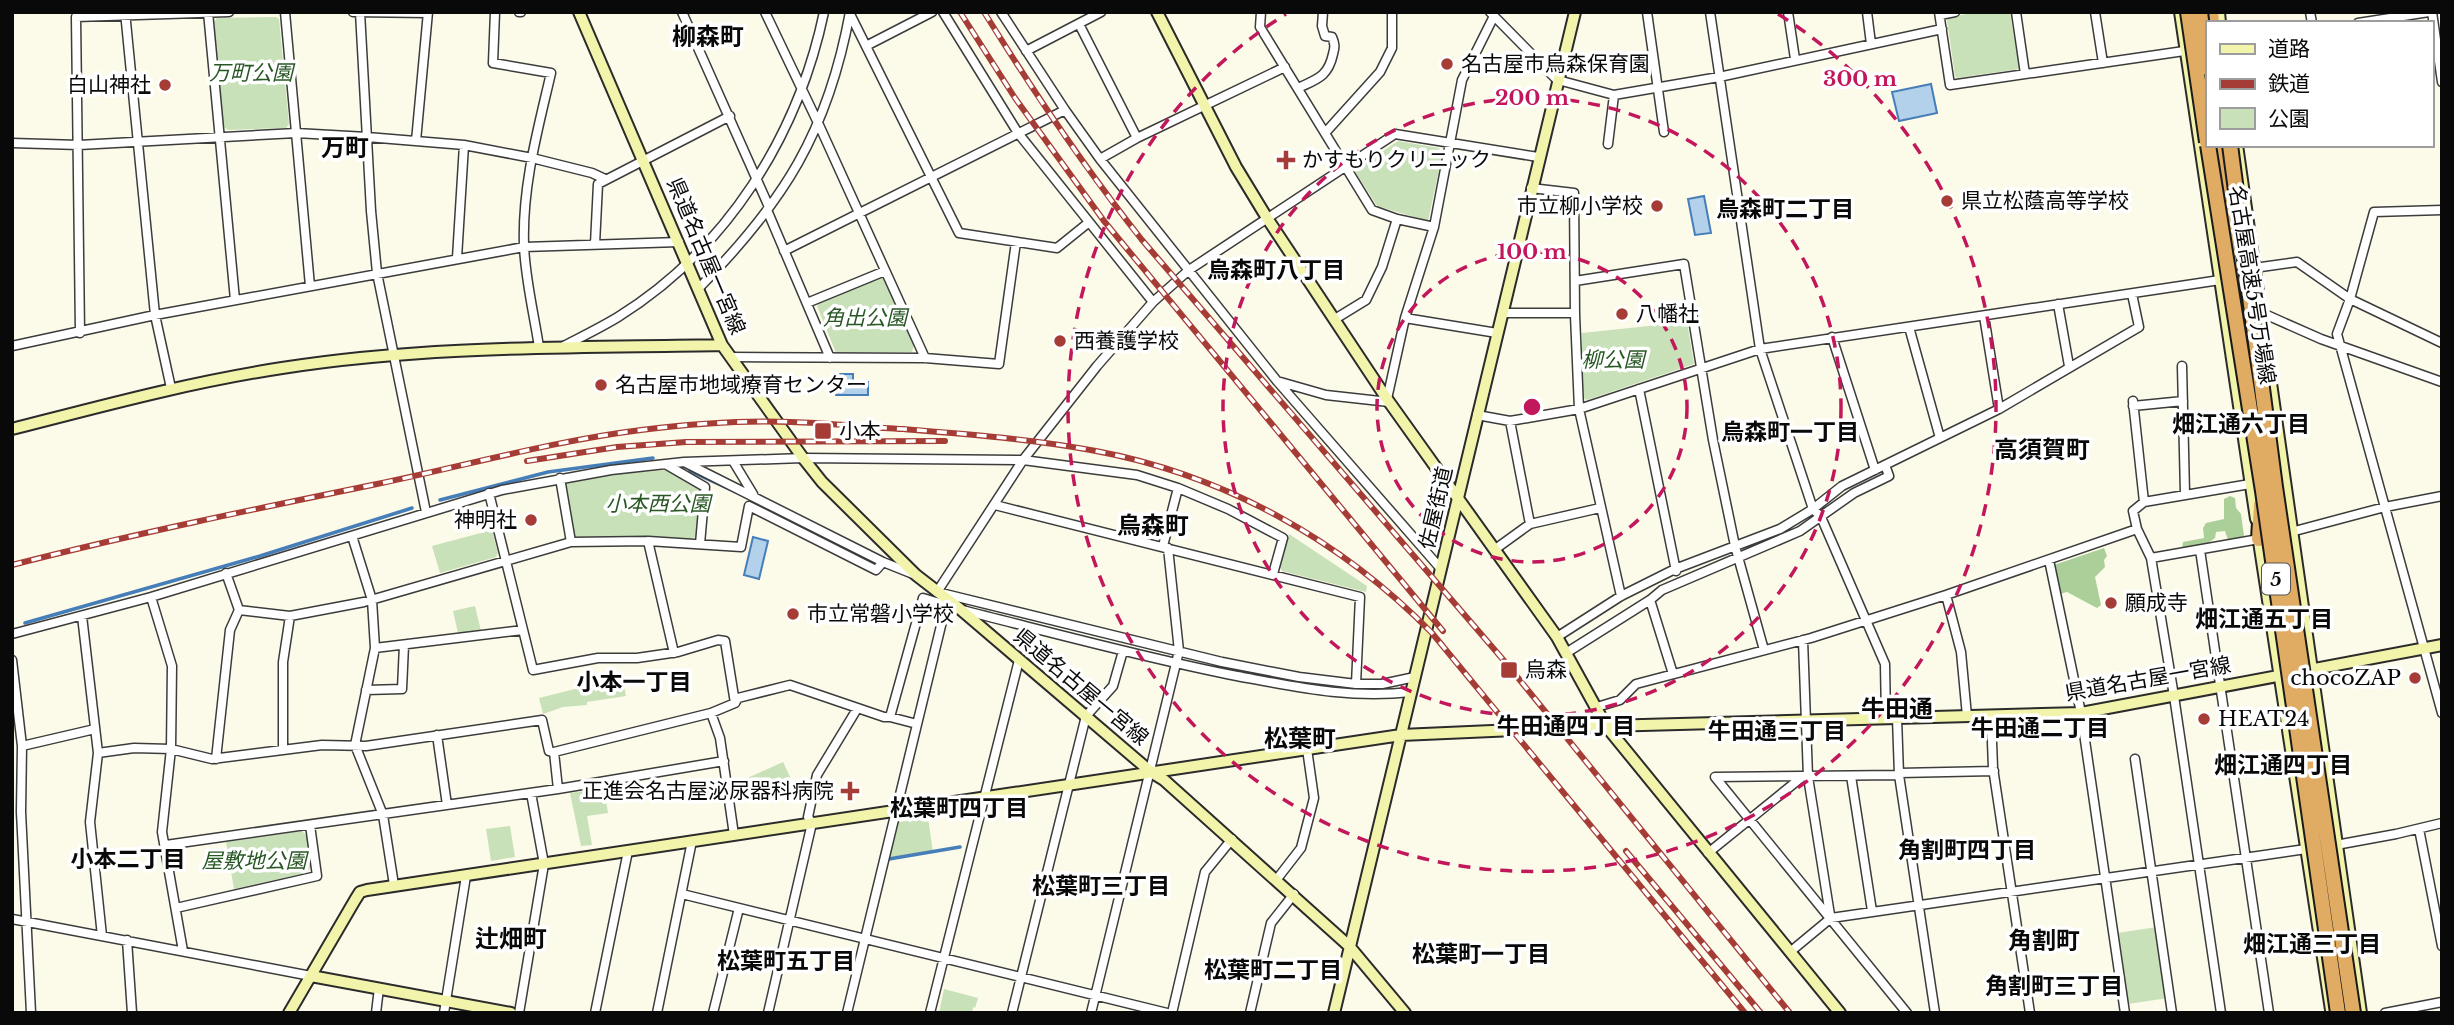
<svg xmlns="http://www.w3.org/2000/svg" width="2454" height="1025" viewBox="0 0 2454 1025" font-family="'Libre Baskerville','Noto Sans JP',serif">
<style>
.green{fill:#c8e1b8}
.forest{fill:#abcf99}
.water{fill:#b4d1ec;stroke:#467eb9;stroke-width:2}
.lines{fill:none;stroke-linecap:round;stroke-linejoin:round}
.stream{stroke:#467eb9;stroke-width:3.5}
.street-casing{stroke:#3c3c3c;stroke-width:11}
.secondary-casing{stroke:#2b2b2b;stroke-width:14}
.highway-casing{stroke:#1a1a1a;stroke-width:18}
.street{stroke:#fff;stroke-width:8}
.secondary{stroke:#f3f4ac;stroke-width:10}
.highway{stroke:#e0ab63;stroke-width:14}
.rail-casing{stroke:#a53d36;stroke-width:6}
.rail{stroke:#fff;stroke-width:3.5;stroke-dasharray:10;stroke-linecap:butt}
.highway-bridge-casing{stroke:#1a1a1a;stroke-width:18;stroke-linecap:butt}
.highway-bridge{stroke:#e0ab63;stroke-width:14}
.ring{fill:none;stroke:#c2185b;stroke-width:3.5;stroke-dasharray:12 9}
.poi-dot{fill:#a53d36;stroke:#fff;stroke-width:2.5}
.labels{text-anchor:middle;dominant-baseline:central;stroke-width:7;stroke-linejoin:round;paint-order:stroke}
.shield{fill:#fff;stroke:#535353;stroke-width:2}
.shield-label{font-size:19px;font-weight:bold;fill:#090909}
.poi-label{font-size:21px;fill:#090909;stroke:#fff;text-anchor:start}
.park-label{font-size:21px;font-style:italic;fill:#285724;stroke:#fff}
.street-label{font-size:21px;fill:#090909;stroke:#fff}
.neighbourhood-label{font-size:23px;font-weight:bold;fill:#090909;stroke:#fff}
.quarter-label{font-size:24px;font-weight:bold;fill:#090909;stroke:#fff}
.centre{fill:#c2185b;stroke:#fff;stroke-width:3.5}
.ring-label{font-size:21px;text-anchor:middle;font-weight:bold;fill:#c2185b;stroke:#fff;stroke-width:7;stroke-linejoin:round;paint-order:stroke}
</style>
<rect width="100%" height="100%" fill="#fcfae9"/>
<path class="green" d="M1979 12H2010L2019 69 1957 78 1955 76 1947 20 1949 17Z
M276 17 279 19 289 124 286 128 228 130 223 126 214 22 217 18Z
M1398 141 1439 148 1442 156 1428 221 1377 206 1354 170Z
M878 276 883 278 914 345 912 352 836 353 817 306 819 302Z
M1687 322 1694 364 1587 400 1582 397V333Z
M665 470 702 489 696 537 689 539 628 536 581 538 575 536 565 484 571 478Z
M492 530 498 553 496 557 440 573 432 546Z
M1289 534 1367 586 1366 592 1282 571 1279 565Z
M475 606 481 631 458 633 453 611Z
M623 681 626 696 587 702V705L563 707 543 714 539 698 591 685Z
M783 762 792 781 771 791 734 801 732 785Z
M604 788 608 813 587 816 592 845 581 846 570 793Z
M928 818 933 852 889 859 896 826 899 822Z
M510 826 515 857 491 861 486 829Z
M302 831 307 836 312 865 306 873 234 889 226 842Z
M2157 927 2168 998 2128 1004 2117 933Z
M944 989 978 998 975 1008 973 1007 972 1013H939Z"/>
<path class="forest" d="M2230 496 2235 498 2236 508 2241 514 2244 536 2228 540 2225 531 2216 532 2215 538 2207 544 2185 549 2182 548 2183 542 2204 538 2203 528 2206 523 2224 519V499Z
M2104 548 2107 556 2104 560 2105 567 2095 577 2101 605 2097 608 2067 592 2060 594 2054 565Z"/>
<path class="water" d="M1931 84 1937 113 1899 121 1892 92Z
M1704 196 1711 233 1695 235 1688 199Z
M835 374H853V382H868V395H836Z
M753 537 768 541 759 579 744 575Z"/>
<g class="lines">
<path class="stream" d="M690 471 736 492
M440 500 548 472 653 458
M774 511 874 564
M25 623 260 556 412 508
M889 859 960 847"/>
<defs>
<path id="street" d="M125 12 155 315 171 388
M208 12 235 300
M285 12 310 286
M353 12 428 13
M360 12 371 211 377 273 426 512
M495 12 493 63 551 73C538 129 522 186 524 245 525 278 534 314 539 347
M519 12H521
M682 12 769 207
M765 12 819 125 925 358
M849 12 959 233 1057 248 1088 223
M943 12 1018 133 1153 302
M1001 12 1065 110 1100 159 1277 381 1326 395 1389 402
M1261 12 1260 27 1372 210 1397 219 1434 227
M1490 12 1558 81
M1647 12 1664 132
M1710 12 1760 349 1813 509 1821 517 1885 664 1886 718
M1788 12 1795 59
M1867 12 1871 44
M1939 12 1950 85 2191 50
M2016 12 2025 74
M2095 12 2103 63
M2310 12 2312 23
M2432 12 2442 82
M1940 15 1955 12
M2358 23 2429 12
M1079 24 1137 138
M866 46 932 12
M1026 51 1101 12
M1558 80 1614 95 1719 77 1942 29
M1298 88C1317 79 1328 77 1333 54 1335 47 1335 44 1332 37L1325 36 1322 26 1323 12
M1325 133 1380 72 1392 48V12
M416 141 428 12
M12 143 79 145 296 133 367 137 464 145 532 158 592 173 605 179
M1608 144 1614 95
M1100 159 1137 138 1285 67
M1531 188 1574 193 1575 315 1579 409 1621 596
M767 210 830 358
M2442 210 2374 212 2350 299 2337 334 2442 713
M595 244 598 184 730 116
M784 251 1065 110
M457 258 464 145
M2254 268 2297 262 2350 299 2442 343
M1575 281 1684 264 1713 440 1735 546 1764 650
M699 288C784 202 828 132 850 12
M807 303 885 271
M2058 304 2069 366
M2260 312 2321 339 2442 382
M1502 313H1575
M1984 316 1999 409
M1405 318 1497 333
M1335 319 1366 300 1382 267 1397 219
M1909 327 1940 438
M80 333 76 17 229 12
M1832 337 1875 470
M12 346 155 315 524 247 679 242
M562 347C581 337 600 328 618 317 727 249 798 136 824 12
M730 357 925 358 999 364 1016 242
M2182 366 2185 494
M1277 381 1441 569
M1639 389 1676 571
M1387 399 1405 318 1434 227 1462 80 1494 16
M2133 401 2144 502
M2133 406 2183 401
M1477 415 1510 421 1579 409 1760 349 2220 280
M1510 421 1530 524
M733 461 753 494
M686 463 883 562 913 574
M667 465 705 487 700 544
M560 478 571 542
M489 493 533 670 598 658H637L678 652 718 640 725 641 735 703
M995 505 1360 597 1356 684
M2291 532 2385 507 2442 496
M352 536 372 600 375 648
M1163 546 1178 488
M1494 550 1530 524 1600 508
M2200 550 2269 1013
M2151 558 2259 539
M2049 560 2081 713 2125 1013
M1946 595 1961 652 1967 716
M151 597 172 666 171 749 162 832 183 951
M1650 600 1673 674
M239 610 290 616 364 602 571 542 648 541
M962 610C1054 633 1145 658 1237 676 1297 687 1350 699 1411 692
M82 616 98 753 90 822 102 936
M12 634 151 597 502 490 611 470 684 462 803 458 1023 460 1137 475 1178 488 1228 509 1283 538 1273 574
M1557 637 1621 596 1675 569 1780 529 1813 509 1842 486 1999 409 2139 327 2132 294
M1803 640 1808 777 1830 915
M674 653 648 541 741 547 749 506 876 570 883 562
M1566 653 1650 600 1662 590 1800 531 1854 493 1889 476 1885 465
M12 660 22 746 21 812 31 1013
M1415 677 1382 684H1356L1299 677 1222 662 937 592 1023 460 1097 366 1153 302 1189 270 1395 134 1538 157
M366 690 402 689 404 645
M1597 707 1620 700 1636 684 1811 638 1946 595 2137 529
M711 713 720 738 734 835
M1991 715 1993 768 2030 1013
M890 717 923 598 946 605
M1897 718 1899 775 1935 1013
M437 735 447 805
M22 746 95 729
M283 750V662L290 616
M554 752 711 713 735 703 738 698 790 685 884 717H890L917 724
M98 753 134 748 171 749 212 759 322 745 366 746 542 720 549 751 554 752 558 789
M216 759 230 630 239 610 226 573
M2135 759 2172 1013
M1899 773 1994 771
M1899 775 1715 777 1907 1013
M1851 776 1872 911
M2419 829 2442 946
M166 845 558 789 724 761
M2336 845 2396 834 2442 823
M1708 853 1802 777
M1277 879 1301 848 1314 798 1307 749
M394 885 383 815 355 745 375 648 523 630
M682 894 1167 1013
M176 908 317 876 310 825
M12 919 311 976
M127 940 132 1013
M1790 952 1831 918 2306 849
M376 1013 379 988
M444 1013 466 876
M519 1013 544 864 531 793
M595 1013 628 851
M657 1013 692 841
M713 1013 739 908
M768 1013 812 823 808 817 817 775 857 709
M847 1013 946 605 949 601
M930 1013 1019 660
M1012 1013 1086 716 1113 686 1123 651
M1091 1013 1179 651 1168 548
M1172 1013 1205 872 1232 839
M1250 1013 1271 923 1294 894
M2221 1013 2174 696 2151 558 2137 529 2133 511 2144 502 2250 484
M2385 1013 2442 1002"/>
<path id="secondary" d="M579 12 722 345 803 458 822 482 916 575 960 609 1151 772 1164 780 1349 946 1405 1013
M1157 12 1236 167 1267 218 1387 399 1557 637 1606 726 1840 1013
M2180 12 2256 519
M2219 12 2220 23
M2237 145 2361 1013
M12 429C102 406 190 382 282 368 427 345 575 348 722 345
M2258 535 2331 1010
M311 976 511 1013
M289 1013 355 900 360 892 367 890 1401 735 1606 726 2081 713 2442 645
M1334 1013 1575 12"/>
<path id="highway" d="M2211 12 2212 23
M2218 145 2252 377
M2259 539 2261 505"/>
</defs>
<use href="#street" class="street-casing"/>
<use href="#secondary" class="secondary-casing"/>
<use href="#highway" class="highway-casing"/>
<use href="#street" class="street"/>
<use href="#secondary" class="secondary"/>
<use href="#highway" class="highway"/>
<defs>
<path id="rail" d="M960 12 1015 98 1104 221 1443 631
M984 12C1033 91 1084 167 1142 240L1506 663 1790 1013
M527 461 617 447 686 442 945 441
M12 565C133 534 255 509 377 484 465 466 552 441 641 430 690 424 741 420 791 422 828 423 865 427 903 429 967 434 1032 439 1096 451 1224 475 1341 540 1432 633L1745 1013
M1626 851 1761 1013"/>
</defs>
<use href="#rail" class="rail-casing"/>
<use href="#rail" class="rail"/>
<defs>
<path id="highway-bridge" d="M2188 12 2207 142
M2200 12 2207 68
M2208 145 2263 491 2338 1013
M2230 145 2275 487 2353 1013"/>
</defs>
<use href="#highway-bridge" class="highway-bridge-casing"/>
<use href="#highway-bridge" class="highway-bridge"/>
</g>
<g class="ring">
<circle cx="1532" cy="407" r="155"/>
<circle cx="1532" cy="407" r="309"/>
<path d="M1778 14A464 464 0 1 1 1286 14"/>
</g>
<g class="poi-dot">
<circle cx="1447" cy="64" r="7"/>
<circle cx="165" cy="85" r="7"/>
<path d="M1282.5 149.5h7v7h7v7h-7v7h-7v-7h-7v-7h7z"/>
<circle cx="1947" cy="201" r="7"/>
<circle cx="1657" cy="206" r="7"/>
<circle cx="1622" cy="314" r="7"/>
<circle cx="1060" cy="341" r="7"/>
<circle cx="601" cy="385" r="7"/>
<rect x="814" y="422" width="18" height="18" rx="3.5"/>
<circle cx="531" cy="520" r="7"/>
<circle cx="2111" cy="603" r="7"/>
<circle cx="793" cy="614" r="7"/>
<rect x="1500" y="661" width="18" height="18" rx="3.5"/>
<circle cx="2415" cy="678" r="7"/>
<circle cx="2204" cy="719" r="7"/>
<path d="M846.5 780.5h7v7h7v7h-7v7h-7v-7h-7v-7h7z"/>
</g>
<g class="labels">
<rect class="shield" x="2262" y="563.5" width="28" height="31" rx="5"/>
<g class="shield-label">
<text x="2276" y="579">5</text>
</g>
<g class="poi-label">
<text x="1461" y="64">名古屋市烏森保育園</text>
<text x="151" y="85" text-anchor="end">白山神社</text>
<text x="1302" y="160">かすもりクリニック</text>
<text x="1961" y="201">県立松蔭高等学校</text>
<text x="1643" y="206" text-anchor="end">市立柳小学校</text>
<text x="1636" y="314">八幡社</text>
<text x="1074" y="341">西養護学校</text>
<text x="615" y="385">名古屋市地域療育センター</text>
<text x="839" y="431">小本</text>
<text x="517" y="520" text-anchor="end">神明社</text>
<text x="2125" y="603">願成寺</text>
<text x="807" y="614">市立常磐小学校</text>
<text x="1525" y="670">烏森</text>
<text x="2401" y="678" text-anchor="end">chocoZAP</text>
<text x="2218" y="719">HEAT24</text>
<text x="834" y="791" text-anchor="end">正進会名古屋泌尿器科病院</text>
</g>
<g class="park-label">
<text x="251" y="73">万町公園</text>
<text x="865" y="318">角出公園</text>
<text x="1613" y="360">柳公園</text>
<text x="658" y="504">小本西公園</text>
<text x="254" y="861">屋敷地公園</text>
</g>
<g class="street-label">
<text transform="translate(706 256) rotate(67)">県道名古屋一宮線</text>
<text transform="translate(2252 285) rotate(81)">名古屋高速5号万場線</text>
<text transform="translate(1436 508) rotate(-77)">佐屋街道</text>
<text transform="translate(2148 679) rotate(-10)">県道名古屋一宮線</text>
<text transform="translate(1081 687) rotate(40)">県道名古屋一宮線</text>
</g>
<g class="neighbourhood-label">
<text x="1785" y="209">烏森町二丁目</text>
<text x="1276" y="270">烏森町八丁目</text>
<text x="2241" y="424">畑江通六丁目</text>
<text x="1790" y="432">烏森町一丁目</text>
<text x="2264" y="619">畑江通五丁目</text>
<text x="634" y="682">小本一丁目</text>
<text x="1566" y="726">牛田通四丁目</text>
<text x="2040" y="728">牛田通二丁目</text>
<text x="1777" y="731">牛田通三丁目</text>
<text x="2283" y="765">畑江通四丁目</text>
<text x="959" y="808">松葉町四丁目</text>
<text x="1967" y="850">角割町四丁目</text>
<text x="128" y="859">小本二丁目</text>
<text x="1101" y="886">松葉町三丁目</text>
<text x="2312" y="944">畑江通三丁目</text>
<text x="1481" y="954">松葉町一丁目</text>
<text x="786" y="961">松葉町五丁目</text>
<text x="1273" y="970">松葉町二丁目</text>
<text x="2054" y="986">角割町三丁目</text>
</g>
<g class="quarter-label">
<text x="708" y="36">柳森町</text>
<text x="345" y="147">万町</text>
<text x="2042" y="449">高須賀町</text>
<text x="1153" y="525">烏森町</text>
<text x="1897" y="708">牛田通</text>
<text x="1300" y="738">松葉町</text>
<text x="511" y="938">辻畑町</text>
<text x="2044" y="940">角割町</text>
</g>
</g>
<circle cx="1532" cy="407" r="10" class="centre"/>
<g class="ring-label">
<text x="1860" y="86">300 m</text>
<text x="1532" y="105">200 m</text>
<text x="1532" y="259">100 m</text>
</g>
<rect width="2454" height="1025" fill="none" stroke="#090909" stroke-width="28"/>
<rect x="2206" y="21" width="228" height="126" fill="#ffffff" stroke="#9d9d9d" stroke-width="2"/>
<rect x="2220" y="44" width="35" height="10" fill="#f3f4ac" stroke="#9d9d9d" stroke-width="2"/>
<text x="2268" y="56" font-size="21" fill="#090909">道路</text>
<rect x="2220" y="79" width="35" height="10" fill="#a53d36" stroke="#9d9d9d" stroke-width="2"/>
<text x="2268" y="91" font-size="21" fill="#090909">鉄道</text>
<rect x="2220" y="108" width="35" height="21" fill="#c8e1b8" stroke="#9d9d9d" stroke-width="2"/>
<text x="2268" y="126" font-size="21" fill="#090909">公園</text>
</svg>
